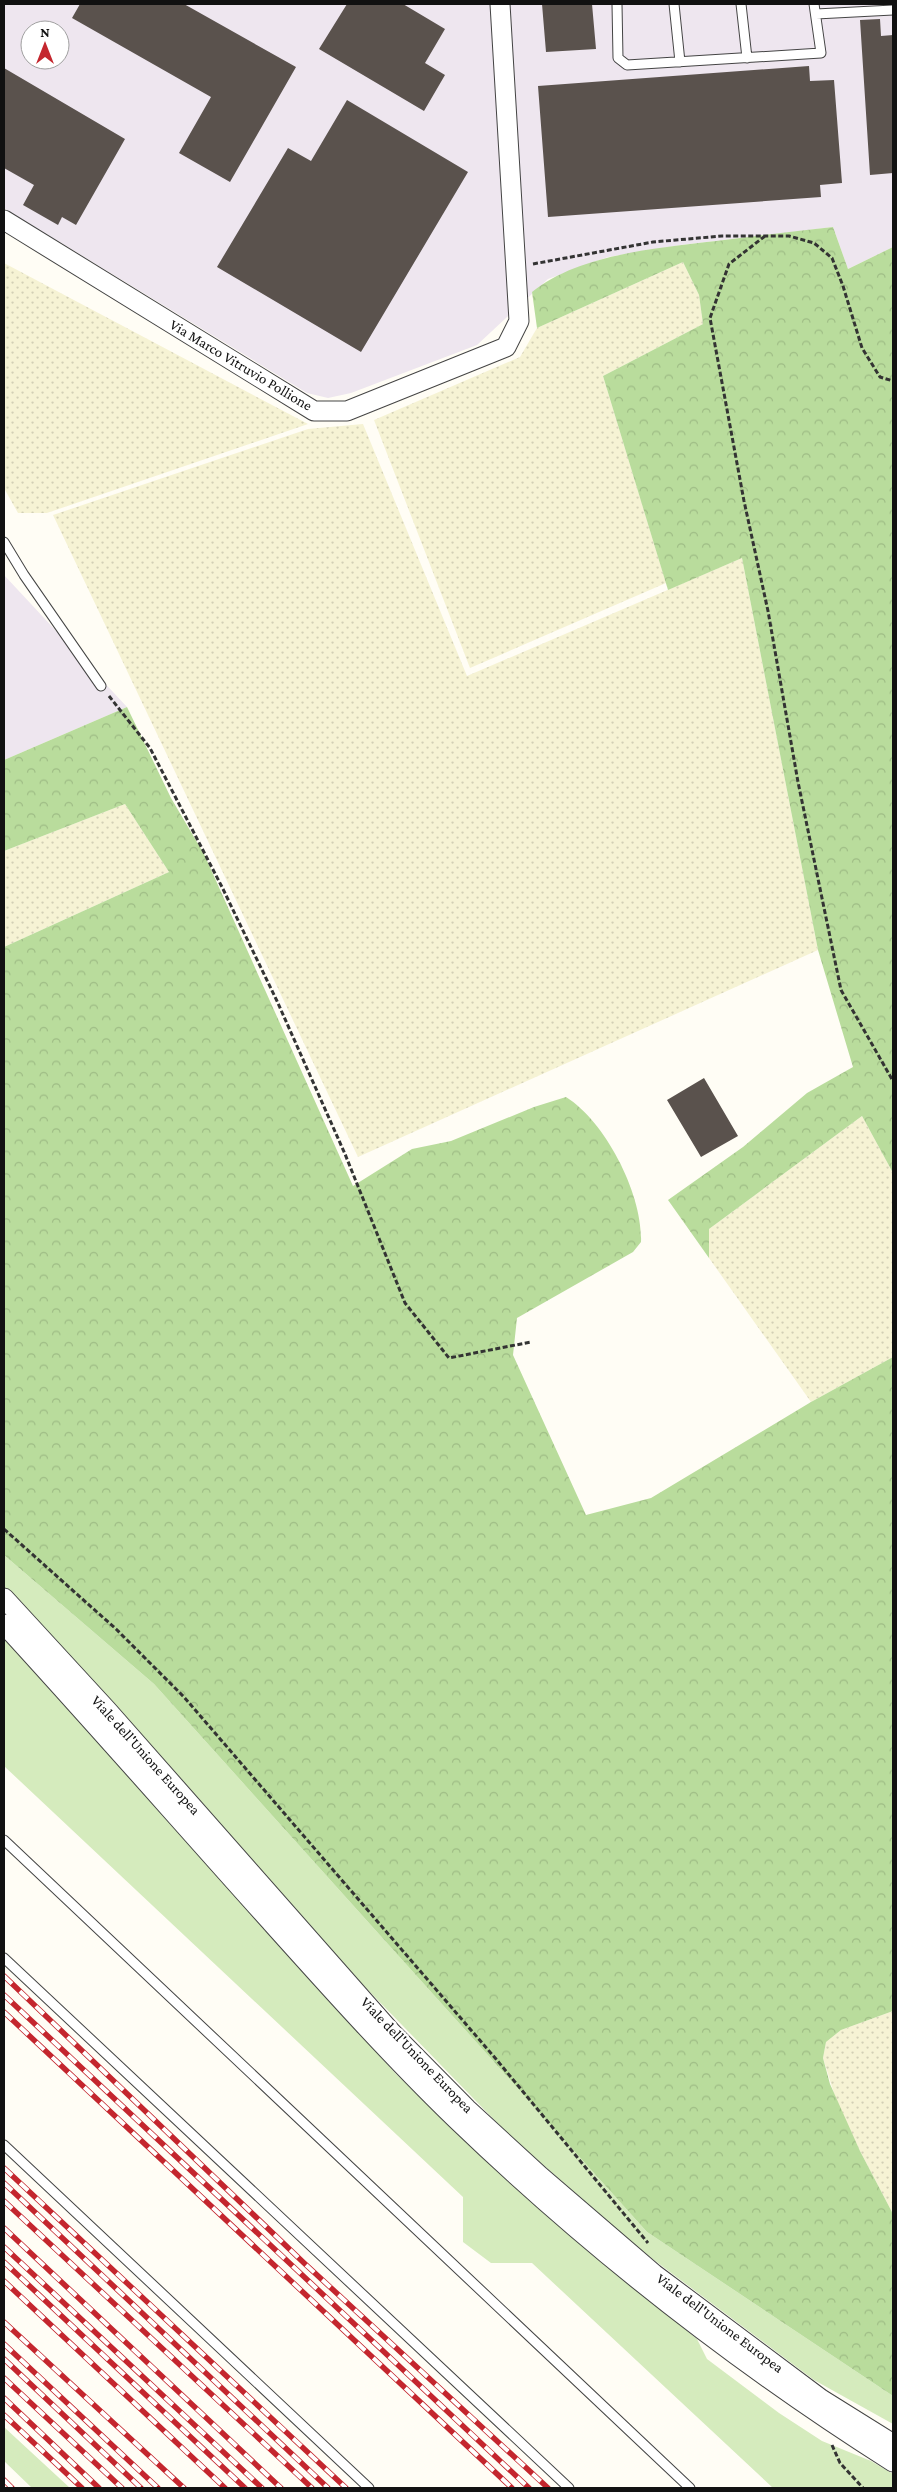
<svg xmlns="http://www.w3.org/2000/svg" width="897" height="2492" viewBox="0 0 897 2492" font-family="'Crimson Pro',serif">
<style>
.industrial{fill:#eee6ef;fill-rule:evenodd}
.farmland{fill:url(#farmland-dots)}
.grass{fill:#d5ebbd}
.forest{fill:url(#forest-crowns)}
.building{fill:#5a524d}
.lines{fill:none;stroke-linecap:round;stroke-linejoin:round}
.lane-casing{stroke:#444;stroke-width:11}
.street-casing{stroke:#444;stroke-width:21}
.path{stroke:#333;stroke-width:3;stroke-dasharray:5 2.5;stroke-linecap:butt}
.lane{stroke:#fff;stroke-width:9}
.street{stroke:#fff;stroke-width:19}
.rail-casing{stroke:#c4262e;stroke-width:5.5}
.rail{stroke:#fff;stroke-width:4;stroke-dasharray:11;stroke-linecap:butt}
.labels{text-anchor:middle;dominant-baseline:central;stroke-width:5;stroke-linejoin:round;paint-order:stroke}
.street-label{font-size:15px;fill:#111;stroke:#fff}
</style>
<defs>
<pattern id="farmland-dots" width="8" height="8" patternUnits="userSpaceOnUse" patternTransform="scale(1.25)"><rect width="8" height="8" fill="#f6f3d4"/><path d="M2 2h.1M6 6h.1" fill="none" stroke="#d2cfb5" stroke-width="1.8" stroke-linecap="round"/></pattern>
<pattern id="forest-crowns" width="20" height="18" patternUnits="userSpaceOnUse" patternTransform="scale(1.25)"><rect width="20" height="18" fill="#b9dc9c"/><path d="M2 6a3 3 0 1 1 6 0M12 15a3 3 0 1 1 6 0" fill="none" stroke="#9ebc85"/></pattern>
</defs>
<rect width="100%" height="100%" fill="#fffdf5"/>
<path class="industrial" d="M4 4H893V247L848 269 833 227 681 245 608 257 548 279 477 345 351 393 328 398 307 393 4 208ZM30 30H60V60H30Z
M4 575 127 707 4 760Z"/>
<path class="farmland" d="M683 262 699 295 703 324 603 376 666 583 470 668 374 420 520 357 537 328Z
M4 263 308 424 47 513H18L4 488Z
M363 424 467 676 742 558 818 950 358 1157 53 515 308 429Z
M125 804 169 872 4 947V851Z
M862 1116 893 1173V1357L811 1402 709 1258V1229Z
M893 2011V2214L860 2151 837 2103 823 2058 826 2042 841 2030Z"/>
<path class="grass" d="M4 1555 154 1684 647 2232 893 2396V2424L814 2380 638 2248 507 2133 333 1954 19 1601 4 1587Z
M4 1637 396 2074 483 2155 593 2253 697 2339 707 2359 779 2413 822 2441 871 2461 893 2474V2488H773L532 2263H491L463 2242V2197L4 1766Z
M4 2427 70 2488H32L4 2461Z"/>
<path class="forest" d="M833 227 848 269 893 247V1173L862 1116 709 1229V1258L668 1200 743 1147 807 1093 853 1067 818 950 742 558 668 590 603 376 703 324 699 295 683 262 537 328 532 292C579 254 658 248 716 241 755 236 794 231 833 227Z
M127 707 171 798 204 854 353 1186 412 1149 451 1141 534 1107 566 1097C606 1122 643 1195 641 1242L633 1252 517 1318 513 1355 586 1515 651 1498 811 1402 893 1357V2011L841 2030 826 2042 823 2058 830 2084 860 2151 893 2214V2396L647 2232 154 1684 4 1555V947L169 872 125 804 4 851V760Z"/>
<path class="building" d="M80 4H184L296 67 230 182 179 153 211 97 72 18Z
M347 4H403L445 29 425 63 445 75 424 111 319 49Z
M542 4H592L596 49 546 52Z
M880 19 881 36 893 35V173L870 175 860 20Z
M809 66 810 81 834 80 842 183 820 185 821 197 548 217 538 86Z
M4 68 125 139 76 225 62 217 58 225 23 205 34 185 4 168Z
M347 100 468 172 361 352 217 267 288 148 311 161Z
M704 1078 738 1136 701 1157 667 1100Z"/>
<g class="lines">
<defs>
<path id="lane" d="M617 4 618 58 627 65 821 53 814 4
M674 4 680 62
M741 4 747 58
M816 14 893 10
M4 542 24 575 101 686
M4 1840 690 2488
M4 1958 569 2488
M4 2145 369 2488"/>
<path id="street" d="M4 220 314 411H347L506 347 519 321 500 4
M4 1598 107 1710 392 2033 467 2109 540 2176 654 2274 821 2399 893 2444
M4 1624C94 1722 182 1823 271 1922 332 1990 392 2057 457 2120 590 2248 737 2363 893 2462"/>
</defs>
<use href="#lane" class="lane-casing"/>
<use href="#street" class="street-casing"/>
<path class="path" d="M765 236 729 264 710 318 744 501 768 611 798 782 841 990 893 1081
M533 264 653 242 722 236H789L814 243 832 258 843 286 862 348 880 377 893 381
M109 696 150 748 222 887 277 1001 345 1154 405 1303 449 1358 531 1342
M4 1529 116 1629 184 1697 496 2059 648 2243
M832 2445 840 2463 863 2488"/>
<use href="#lane" class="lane"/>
<use href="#street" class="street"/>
<defs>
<path id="rail" d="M4 1976 304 2263 548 2488
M4 1995 529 2488
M4 2012 512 2488
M4 2168 346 2488
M4 2183 328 2488
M4 2201 312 2488
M4 2228 281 2488
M4 2247 262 2488
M4 2262 245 2488
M4 2281 225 2488
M4 2322 184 2488
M4 2344 158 2488
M4 2359 141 2488
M4 2378 122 2488
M4 2398 99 2488
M4 2415 82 2488
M4 2480 12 2488"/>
</defs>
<use href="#rail" class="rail-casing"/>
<use href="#rail" class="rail"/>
</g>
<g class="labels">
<g class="street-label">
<text transform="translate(241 365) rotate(31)">Via Marco Vitruvio Pollione</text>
<text transform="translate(146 1755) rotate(48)">Viale dell'Unione Europea</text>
<text transform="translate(417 2055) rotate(46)">Viale dell'Unione Europea</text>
<text transform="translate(720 2323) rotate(37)">Viale dell'Unione Europea</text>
</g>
</g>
<rect width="897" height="2492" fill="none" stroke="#111111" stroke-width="10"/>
<g transform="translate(45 45)"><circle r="24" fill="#ffffff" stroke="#a0a0a0"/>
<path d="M0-4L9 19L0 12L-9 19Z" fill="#c4262e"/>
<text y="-8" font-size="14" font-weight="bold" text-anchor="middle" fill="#111111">N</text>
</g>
</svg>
